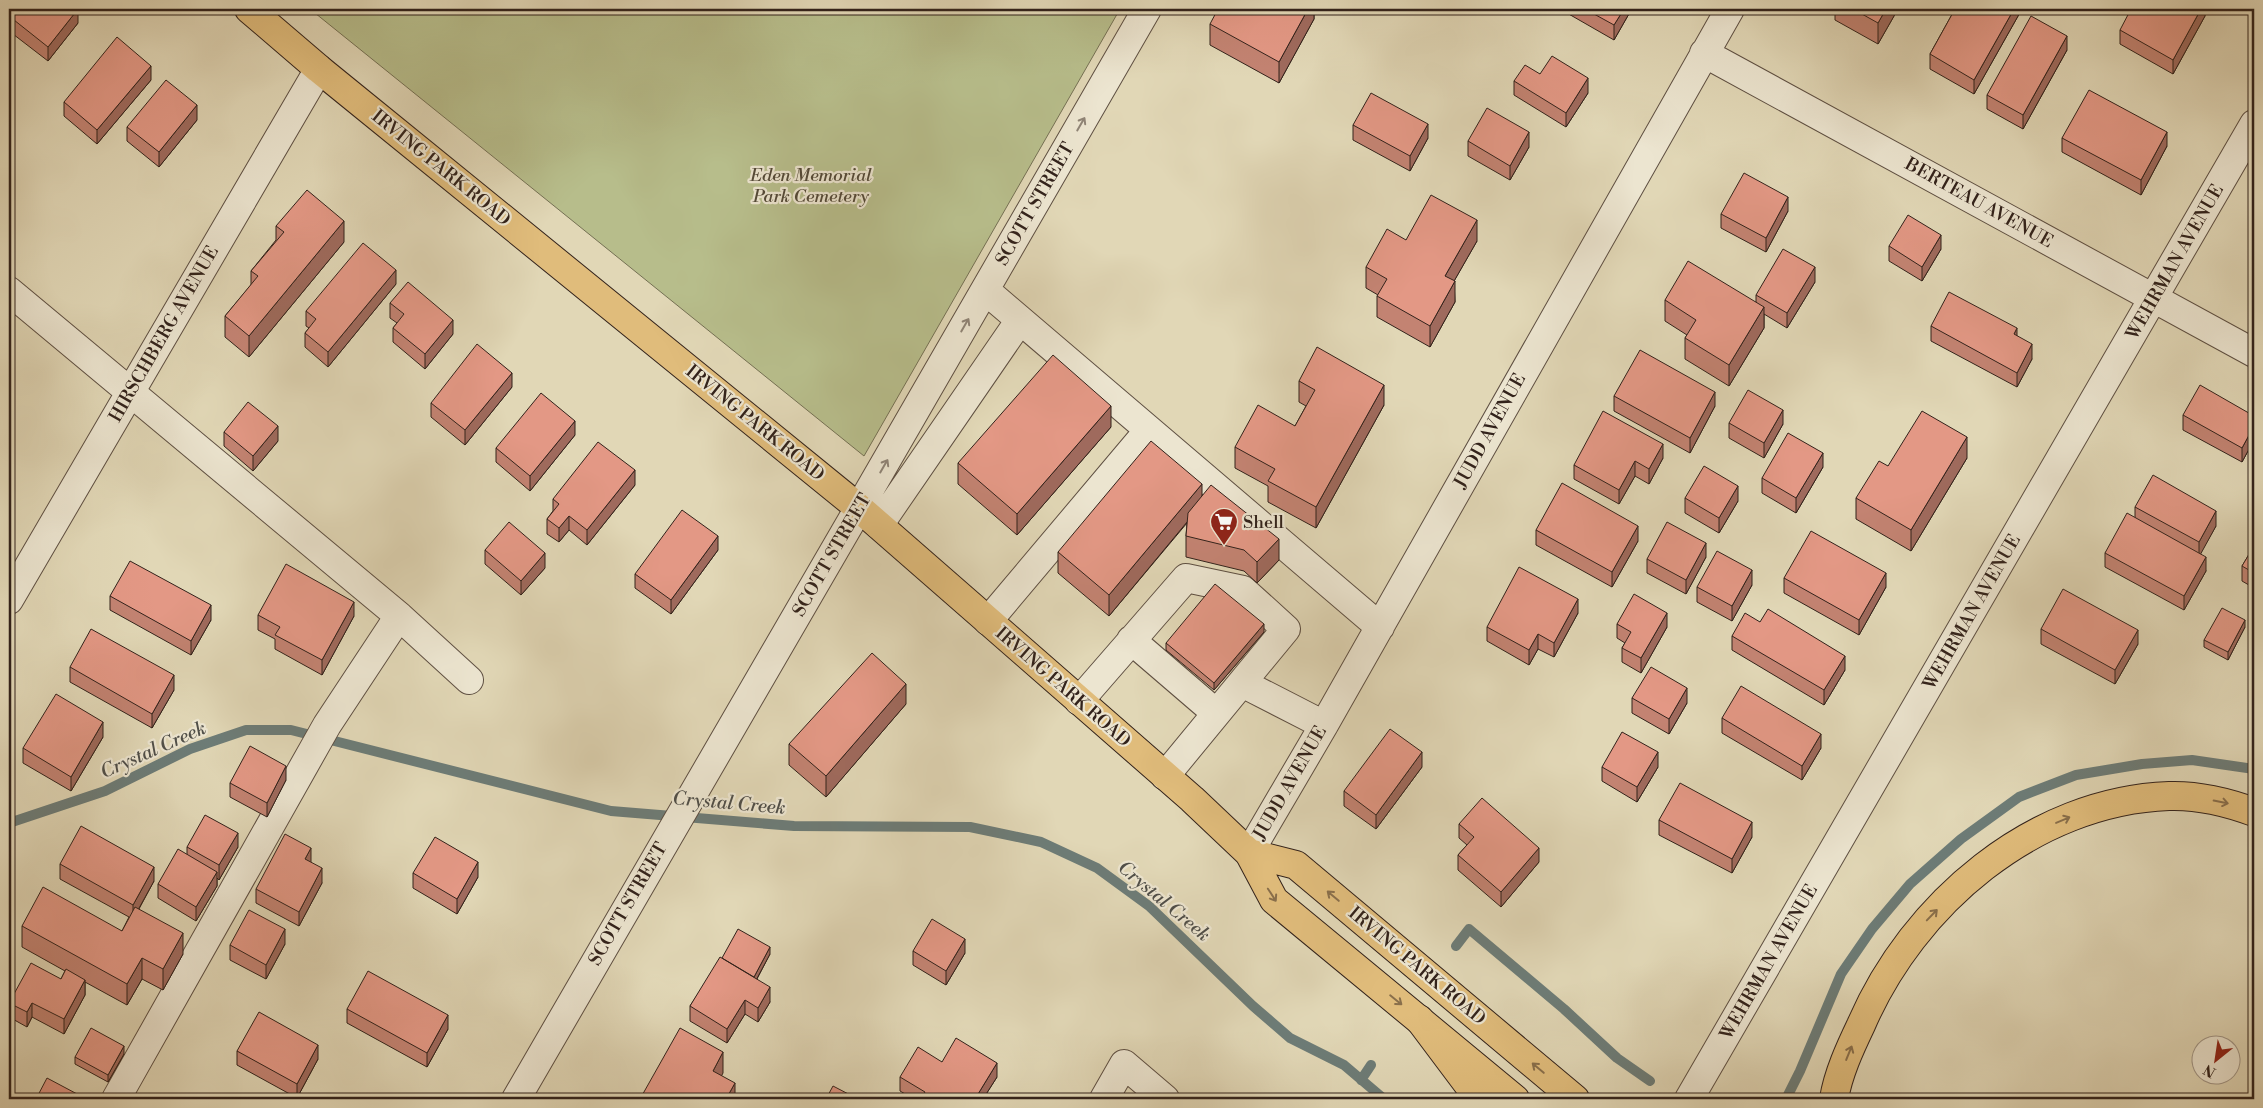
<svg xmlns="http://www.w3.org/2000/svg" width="2263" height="1108" viewBox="0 0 2263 1108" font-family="'Libre Bodoni',serif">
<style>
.green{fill:#b7bd8b;stroke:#747053}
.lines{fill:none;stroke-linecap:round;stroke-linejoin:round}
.stream{stroke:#6d7c77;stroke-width:10}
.minor-casing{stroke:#5e4f42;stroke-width:30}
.major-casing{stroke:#32221b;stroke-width:30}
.highway-casing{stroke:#32221b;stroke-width:30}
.minor{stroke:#ece5d0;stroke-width:28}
.major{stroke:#e0bc7b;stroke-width:28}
.highway{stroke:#e0bc7b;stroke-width:28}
.wall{fill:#c38372;stroke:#32221b}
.shaded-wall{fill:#9f6a5d;stroke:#32221b}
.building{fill:#e39885;stroke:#32221b}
.oneway{stroke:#8f8476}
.oneway2{stroke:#896f4b}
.labels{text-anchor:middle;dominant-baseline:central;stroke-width:4.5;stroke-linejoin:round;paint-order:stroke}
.street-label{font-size:18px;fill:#32221b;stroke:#ece5d0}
.park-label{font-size:18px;font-style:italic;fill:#534937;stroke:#ece5d0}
.poi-label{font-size:18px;fill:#32221b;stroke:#ece5d0;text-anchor:start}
.water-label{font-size:19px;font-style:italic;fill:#504f49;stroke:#ece5d0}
</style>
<rect width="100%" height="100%" fill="#e1d7b6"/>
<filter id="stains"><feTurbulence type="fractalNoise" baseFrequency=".004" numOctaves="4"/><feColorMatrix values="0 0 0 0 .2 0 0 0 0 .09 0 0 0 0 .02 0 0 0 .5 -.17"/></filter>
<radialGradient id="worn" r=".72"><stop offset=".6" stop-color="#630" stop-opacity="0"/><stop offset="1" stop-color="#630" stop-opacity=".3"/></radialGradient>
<path class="green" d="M310 9H1120L864 456Z"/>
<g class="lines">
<path class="stream" d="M9 823 105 791 190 749 246 730H291L611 811 794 826 970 827 1041 842 1097 868 1149 906 1253 1006 1290 1038 1344 1065 1384 1099
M1456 946 1469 929 1564 1009 1617 1058 1650 1081
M1361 1080 1371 1065
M1786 1099 1800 1071 1841 974 1872 929 1910 884 1961 839 2019 797 2076 775 2142 764 2192 760 2254 769"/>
<defs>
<path id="minor" d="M1704 53 2254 353
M985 290 1380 627
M9 291 399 616 469 680
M879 525 1020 320
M9 600 319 69
M988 621 1149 430
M1131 640 1216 713
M1242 683 1324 725
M1079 701 1186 578 1243 590 1286 629 1165 776
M1249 853 1324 725 1730 9
M116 1099 327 725 399 616
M516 1099 859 508 1147 9
M1104 1099 1124 1064 1165 1099
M1689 1099 2254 124"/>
<path id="major" d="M249 9 319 69 859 508 1192 799 1249 853 1274 900 1515 1099
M1249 853 1296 865 1575 1099"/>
<path id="highway" d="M1419 1019 1479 1099
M1834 1099C1838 1074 1850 1048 1861 1025 1913 904 2033 801 2169 796 2198 795 2227 802 2254 812"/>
</defs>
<use href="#minor" class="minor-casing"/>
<use href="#major" class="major-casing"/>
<use href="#highway" class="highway-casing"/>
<use href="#minor" class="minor"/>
<use href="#major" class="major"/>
<use href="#highway" class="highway"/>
</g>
<path class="wall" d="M1314 9V19L1279 83 1210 45V24Z
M1560 9H1630V12L1614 40Z
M1835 9H1898L1878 44 1835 20Z
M1955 9H2022L1974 94 1930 69V54Z
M2205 9V16L2173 74 2120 44V30Z
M9 16 78 23 48 61 9 31Z
M2067 50 2023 129 1987 109V95Z
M1540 74 1588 93 1566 127 1514 95V81Z
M151 80 97 144 64 116V102Z
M197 120 159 167 127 141V127Z
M1353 125 1428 138 1410 171 1353 140Z
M2062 138 2167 146 2141 195 2062 152Z
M1468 141 1529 147 1510 180 1468 156Z
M1788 211 1766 252 1721 228V214Z
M276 226 344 242 249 357 225 337V316L251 285V271L276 240Z
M1406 240 1477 241 1454 281 1455 302 1430 347 1377 317V296L1378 295 1366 288V267Z
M1889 246 1941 249 1922 281 1889 261Z
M1815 282 1787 328 1764 314V328L1729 386 1685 359V338L1687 335 1665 321V300L1756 302V295Z
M396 284 328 367 305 347V333L309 328 306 326V311Z
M390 303 453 334 425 369 393 342V328L397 323 390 318Z
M1931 326 2017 336 2032 359 2017 387 1931 341Z
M1299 381 1384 405 1316 528 1268 502V486L1235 468V447L1295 426 1306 406 1299 402Z
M512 387 465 445 431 417V403Z
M1614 396 1715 406 1690 453 1614 411Z
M2183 415 2254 416V440L2242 462 2183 430Z
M1729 423 1783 424 1764 458 1729 438Z
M1111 427 1017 535 958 484V463Z
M224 432 278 441 253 471 224 446Z
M575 435 530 491 496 462V448Z
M1663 458 1649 484 1635 476 1619 504 1574 479V465Z
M1967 458 1911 551 1856 519V498L1888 466Z
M1823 467 1796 513 1762 493V478Z
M635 485 587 545 569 530 559 542 547 534V519L553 511V499Z
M1202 496 1279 560 1257 583 1244 571 1186 557V536L1187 523 1109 616 1058 573V552Z
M1685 498 1738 501 1719 533 1685 513Z
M2135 507 2216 526 2200 554 2206 571 2184 610 2105 567V553L2135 518Z
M1536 530 1638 541 1612 587 1536 545Z
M2254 546V588L2242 581V566Z
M485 550 545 568 521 595 485 564Z
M718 550 671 614 635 588V574Z
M1706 557 1686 594 1647 573V559Z
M1784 578 1886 587 1859 635 1784 593Z
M1752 585 1732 621 1697 602V587Z
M110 596 211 620 191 655 110 610Z
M1578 613 1554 657 1538 649 1529 665 1487 641V627Z
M258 615 354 616 322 675 275 649V639L258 630Z
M1617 624 1667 627 1641 673 1622 662V648L1625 643 1617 638Z
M2245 627 2228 660 2204 647V640Z
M2041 629 2138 644 2115 684 2041 644Z
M1264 632 1214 690 1166 650V643Z
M1732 636 1845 670 1824 705 1732 650Z
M70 667 174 690 152 728 70 682Z
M1632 698 1687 703 1669 734 1632 713Z
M906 704 826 797 789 765V744Z
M1722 718 1821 748 1802 780 1722 733Z
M103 737 71 791 23 763V748Z
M1422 767 1376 829 1344 806V791Z
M1602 767H1658L1637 802 1602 781Z
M286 780 267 817 230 797V783Z
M1659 820 1752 837 1732 873 1659 835Z
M1459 824 1539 862 1501 907 1458 870V855L1467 845 1459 838Z
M187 847H238L219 880 217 878V886L196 921 158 898V884L187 854Z
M311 862 322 883 299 926 256 903V889Z
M60 864 154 881 139 909 183 954 163 990 142 979 127 1005 85 982V995L64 1034 32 1017 27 1027 9 1017V1003L61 979 65 971 22 947V926L122 931 129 917 60 879Z
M413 873 478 877 457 914 413 888Z
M285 944 266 979 230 960V945Z
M913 951 965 953 946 985 913 965Z
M770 954 757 979 770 1002 758 1022 745 1014 727 1043 690 1021V1006L722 958Z
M347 1009 448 1029 427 1067 347 1023Z
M237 1051 318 1059 297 1098 237 1065Z
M124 1054 108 1082 75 1064V1057Z
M942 1062 997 1077 983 1099H914L900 1091V1077Z"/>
<path class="shaded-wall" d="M78 9V23L48 61V47Z
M1308 9H1314V19L1279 83V62Z
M1624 9H1630V12L1614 40V25Z
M1886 9H1898L1878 44V23Z
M2014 9H2022L1974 94V80Z
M2201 9H2205V16L2173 74V60Z
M2067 36V50L2023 129V115Z
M151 66V80L97 144V130Z
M1588 78V93L1566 127V113Z
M197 105V120L159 167V152Z
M1428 124V138L1410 171V156Z
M1529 132V147L1510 180V166Z
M2167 132V146L2141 195V180Z
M1788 197V211L1766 252V238Z
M1477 220V241L1445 297V276Z
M344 221V242L249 357V336Z
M1941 235V249L1922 281V267Z
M1815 267V282L1787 328V313Z
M396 270V284L328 367V352Z
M1455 281V302L1430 347V326Z
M1764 307V328L1729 386V365Z
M453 320V334L425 369V354Z
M2017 328V342L2014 334Z
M2032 344V359L2017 387V373Z
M512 373V387L465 445V430Z
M1384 385V405L1316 528V507Z
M1715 392V406L1690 453V438Z
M1111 406V427L1017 535V514Z
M1783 410V424L1764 458V443Z
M575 421V435L530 491V476Z
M278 426V441L253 471V456Z
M2254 426V440L2242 462V448Z
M1967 437V458L1911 551V530Z
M1663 444V458L1649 484V469Z
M1823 453V467L1796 513V498Z
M1635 461V476L1619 504V490Z
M635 470V485L587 545V530Z
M1202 484V504L1109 616V595Z
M1738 486V501L1719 533V518Z
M2216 511V526L2199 557V542Z
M569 516V530L559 542V528Z
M1638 526V541L1612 587V572Z
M718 536V550L671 614V600Z
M1279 539V560L1257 583V562Z
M1706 543V557L1686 594V580Z
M545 553V568L521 595V581Z
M2206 557V571L2184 610V596Z
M1752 570V585L1732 621V606Z
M1886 573V587L1859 635V620Z
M1578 599V613L1554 657V643Z
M354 602V616L322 675V660Z
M211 605V620L191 655V641Z
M1667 613V627L1641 673V658Z
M2245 620V627L2228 660V652Z
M1264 624V632L1214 690V683Z
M2138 630V644L2115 684V670Z
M1538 634V649L1529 665V650Z
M1845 656V670L1824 705V690Z
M174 675V690L152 728V714Z
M906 684V704L826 797V776Z
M1687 688V703L1669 734V719Z
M103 722V737L71 791V777Z
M1821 734V748L1802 780V766Z
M1422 752V767L1376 829V815Z
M1658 752V767L1637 802V787Z
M286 766V780L267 817V803Z
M1752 822V837L1732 873V859Z
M238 833V847L219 880V865Z
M311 848V863L305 859Z
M1539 848V862L1501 907V892Z
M478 862V877L457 914V899Z
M154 867V881L133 919V905Z
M322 868V883L299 926V912Z
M217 872V886L196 921V907Z
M285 929V944L266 979V965Z
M183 933V954L163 990V969Z
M965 939V953L946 985V971Z
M770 947V954L754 984V977Z
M142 958V979L127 1005V984Z
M85 980V995L64 1034V1019Z
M770 987V1002L758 1022V1008Z
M745 1000V1014L727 1043V1029Z
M32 1003V1017L27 1027V1012Z
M448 1015V1029L427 1067V1053Z
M318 1045V1059L297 1098V1084Z
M124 1046V1054L108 1082V1075Z
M723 1052V1073L713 1092V1071Z
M997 1063V1077L983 1099H975Z
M735 1083V1099H726Z"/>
<path class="building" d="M14 9H78L48 47 9 16Z
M1218 9H1308L1279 62 1210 24Z
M1585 9H1624L1614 25Z
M1853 9H1886L1878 23Z
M1955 9H2014L1974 80 1930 54Z
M2131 9H2201L2173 60 2120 30Z
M2031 16 2067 36 2023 115 1987 95Z
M117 37 151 66 97 130 64 102Z
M1552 56 1588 78 1566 113 1514 81 1525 65 1540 74Z
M166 80 197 105 159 152 127 127Z
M2089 90 2167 132 2141 180 2062 138Z
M1371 93 1428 124 1410 156 1353 125Z
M1487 108 1529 132 1510 166 1468 141Z
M1744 173 1788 197 1766 238 1721 214Z
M307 190 344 221 249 336 225 316 258 276 251 271 284 232 276 226Z
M1431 195 1477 220 1445 276 1455 281 1430 326 1377 296 1387 279 1366 267 1387 229 1406 240Z
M1908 215 1941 235 1922 267 1889 246Z
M363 243 396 270 328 352 305 333 316 319 306 311Z
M1783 249 1815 267 1787 313 1756 295Z
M1688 261 1764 307 1729 365 1685 338 1696 320 1665 300Z
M408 282 453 320 425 354 393 328 404 314 390 303Z
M1949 292 2017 328 2014 334 2032 344 2017 373 1931 326Z
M477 344 512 373 465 430 431 403Z
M1317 347 1384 385 1316 507 1268 481 1275 469 1235 447 1258 405 1295 426 1315 390 1299 381Z
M1640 350 1715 392 1690 438 1614 396Z
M1053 355 1111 406 1017 514 958 463Z
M2200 385 2254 416V426L2242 448 2183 415Z
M1748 390 1783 410 1764 443 1729 423Z
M541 393 575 421 530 476 496 448Z
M248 402 278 426 253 456 224 432Z
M1603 411 1663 444 1649 469 1635 461 1619 490 1574 465Z
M1922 411 1967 437 1911 530 1856 498 1879 461 1888 466Z
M1788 433 1823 453 1796 498 1762 478Z
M1151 441 1202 484 1109 595 1058 552Z
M598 442 635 470 587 530 569 516 559 528 547 519 559 504 553 499Z
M1704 466 1738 486 1719 518 1685 498Z
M2153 475 2216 511 2199 542 2135 507Z
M1562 483 1638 526 1612 572 1536 530Z
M1211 485 1279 539 1257 562 1244 550 1186 536 1188 513Z
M682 510 718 536 671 600 635 574Z
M2127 513 2206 557 2184 596 2105 553Z
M509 522 545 553 521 581 485 550Z
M1667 522 1706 543 1686 580 1647 559Z
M1811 531 1886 573 1859 620 1784 578Z
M2254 546V573L2242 566Z
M1717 551 1752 570 1732 606 1697 587Z
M130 561 211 605 191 641 110 596Z
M286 564 354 602 322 660 275 635 280 627 258 615Z
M1519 567 1578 599 1554 643 1538 634 1529 650 1487 627Z
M1215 584 1264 624 1214 683 1166 643Z
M2063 589 2138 630 2115 670 2041 629Z
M1634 594 1667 613 1641 658 1622 648 1631 632 1617 624Z
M2222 608 2245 620 2228 652 2204 640Z
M1768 609 1845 656 1824 690 1732 636 1745 613 1760 622Z
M91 629 174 675 152 714 70 667Z
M872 653 906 684 826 776 789 744Z
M1651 667 1687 688 1669 719 1632 698Z
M1741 686 1821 734 1802 766 1722 718Z
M56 694 103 722 71 777 23 748Z
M1390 729 1422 752 1376 815 1344 791Z
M1622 732 1658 752 1637 787 1602 767Z
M250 746 286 766 267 803 230 783Z
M1680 783 1752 822 1732 859 1659 820Z
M1482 798 1539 848 1501 892 1458 855 1474 837 1459 824Z
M205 815 238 833 219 865 187 847Z
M81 826 154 867 133 905 60 864Z
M285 834 311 848 305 859 322 868 299 912 256 889Z
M435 837 478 862 457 899 413 873Z
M178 849 217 872 196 907 158 884Z
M43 887 122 931 135 907 183 933 163 969 142 958 127 984 22 926Z
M249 910 285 929 266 965 230 945Z
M932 919 965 939 946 971 913 951Z
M738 929 770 947 754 977 722 958Z
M720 957 770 987 758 1008 745 1000 727 1029 690 1006Z
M31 963 61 979 66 969 85 980 64 1019 32 1003 27 1012 9 1003Z
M368 971 448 1015 427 1053 347 1009Z
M259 1012 318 1045 297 1084 237 1051Z
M91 1028 124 1046 108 1075 75 1057Z
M680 1028 723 1052 713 1071 735 1083 726 1099H640Z
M956 1038 997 1063 975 1099H921L925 1092 900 1077 918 1047 942 1062Z
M47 1078 79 1095 77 1099H36Z
M833 1086 858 1099H826Z
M280 1094 290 1099H277Z"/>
<defs><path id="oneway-shaft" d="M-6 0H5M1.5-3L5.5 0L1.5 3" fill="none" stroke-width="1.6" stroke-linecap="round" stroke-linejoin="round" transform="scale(1.25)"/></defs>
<g class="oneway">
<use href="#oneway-shaft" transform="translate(1081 124) rotate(-60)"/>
<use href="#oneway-shaft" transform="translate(965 325) rotate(-60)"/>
<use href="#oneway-shaft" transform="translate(884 466) rotate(-60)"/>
</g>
<g class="oneway2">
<use href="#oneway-shaft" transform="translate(2221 802) rotate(11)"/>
<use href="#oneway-shaft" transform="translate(2063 820) rotate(-23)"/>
<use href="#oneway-shaft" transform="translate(1272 895) rotate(57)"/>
<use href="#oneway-shaft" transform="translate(1333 896) rotate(-140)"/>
<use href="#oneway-shaft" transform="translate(1932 915) rotate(-46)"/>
<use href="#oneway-shaft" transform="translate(1396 1000) rotate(39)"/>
<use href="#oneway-shaft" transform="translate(1849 1053) rotate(-68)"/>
<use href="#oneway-shaft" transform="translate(1538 1068) rotate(-140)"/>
</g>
<defs>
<symbol id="supermarket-pin" viewBox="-11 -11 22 30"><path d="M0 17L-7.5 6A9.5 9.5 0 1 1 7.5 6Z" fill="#8f2418" stroke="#ece5d0"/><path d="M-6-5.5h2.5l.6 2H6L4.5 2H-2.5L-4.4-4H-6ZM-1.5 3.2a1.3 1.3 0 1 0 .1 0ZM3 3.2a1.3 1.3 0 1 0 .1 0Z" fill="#fff"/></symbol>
</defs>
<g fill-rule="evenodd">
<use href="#supermarket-pin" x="1208" y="506" width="32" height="43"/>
</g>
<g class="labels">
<g class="street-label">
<text transform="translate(441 168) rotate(39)">IRVING PARK ROAD</text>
<text transform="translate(1979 203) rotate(29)">BERTEAU AVENUE</text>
<text transform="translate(1035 204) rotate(-60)">SCOTT STREET</text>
<text transform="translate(2175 262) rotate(-60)">WEHRMAN AVENUE</text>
<text transform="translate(164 334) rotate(-60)">HIRSCHBERG AVENUE</text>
<text transform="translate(755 423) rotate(39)">IRVING PARK ROAD</text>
<text transform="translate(1490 431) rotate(-61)">JUDD AVENUE</text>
<text transform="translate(832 555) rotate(-60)">SCOTT STREET</text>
<text transform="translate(1972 612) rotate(-60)">WEHRMAN AVENUE</text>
<text transform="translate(1063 687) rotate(41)">IRVING PARK ROAD</text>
<text transform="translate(1290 783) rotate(-60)">JUDD AVENUE</text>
<text transform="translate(628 904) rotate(-60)">SCOTT STREET</text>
<text transform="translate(1769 962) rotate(-60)">WEHRMAN AVENUE</text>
<text transform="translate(1417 966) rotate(40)">IRVING PARK ROAD</text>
</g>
<g class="park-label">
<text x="811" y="175">Eden Memorial<tspan x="811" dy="21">Park Cemetery</tspan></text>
</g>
<g class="poi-label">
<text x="1243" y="522">Shell</text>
</g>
<g class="water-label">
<text transform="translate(153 750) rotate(-24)">Crystal Creek</text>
<text transform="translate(729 803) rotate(5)">Crystal Creek</text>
<text transform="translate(1164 901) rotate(40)">Crystal Creek</text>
</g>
</g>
<rect width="2263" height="1108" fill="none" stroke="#e1d7b6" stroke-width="30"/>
<rect x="10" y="10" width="2243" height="1088" fill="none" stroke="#32221b" stroke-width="2.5"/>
<rect x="15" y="15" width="2233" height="1078" fill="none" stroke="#32221b"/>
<g transform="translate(2216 1060) rotate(210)"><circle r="24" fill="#ece5d0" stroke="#a29788"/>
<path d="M0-4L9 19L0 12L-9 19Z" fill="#8f2418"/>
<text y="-8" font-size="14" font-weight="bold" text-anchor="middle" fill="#32221b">N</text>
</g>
<rect width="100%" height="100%" filter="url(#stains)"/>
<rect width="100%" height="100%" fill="url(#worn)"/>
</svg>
